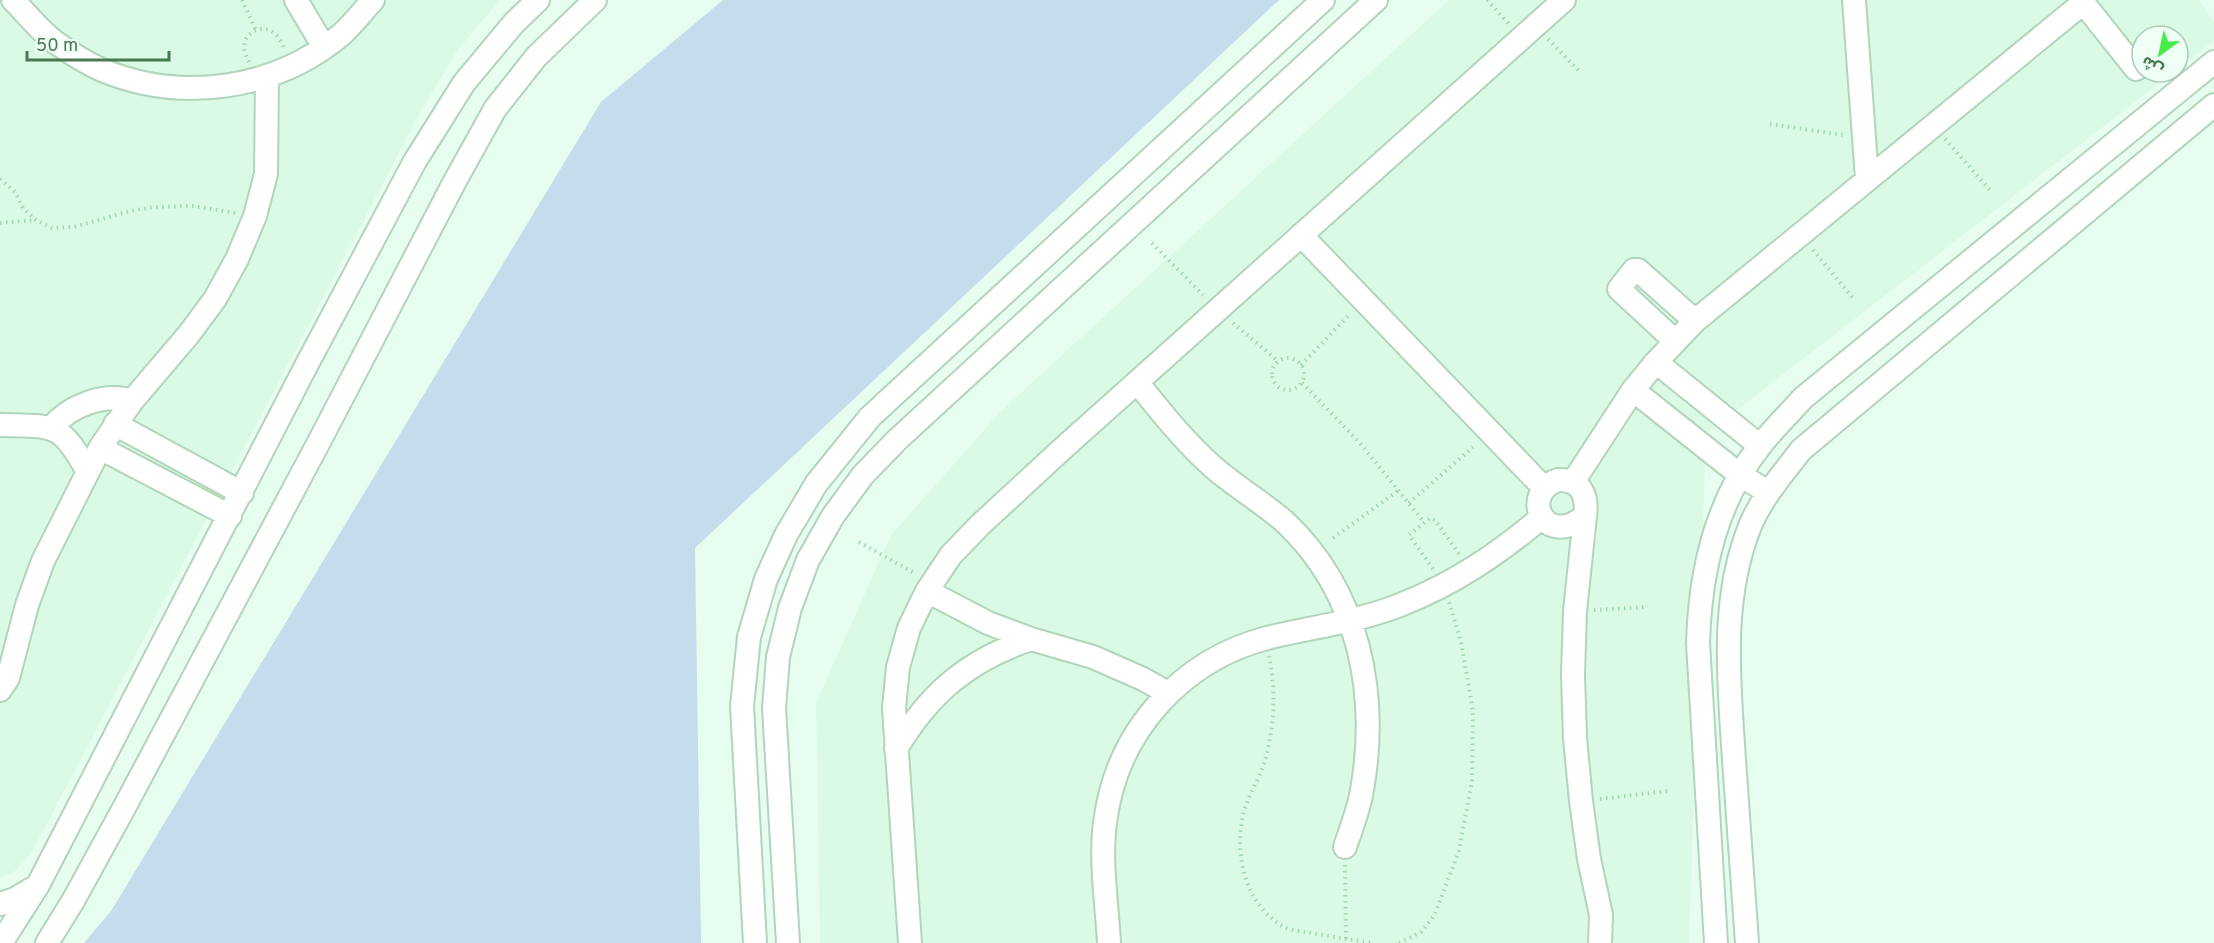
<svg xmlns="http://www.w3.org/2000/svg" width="2214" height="943" viewBox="0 0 2214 943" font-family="Overpass,'Noto Sans Arabic',sans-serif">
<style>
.residential{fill:#dbfae6}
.green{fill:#c4dcec}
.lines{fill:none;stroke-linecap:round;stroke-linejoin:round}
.minor-casing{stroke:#b1d5ba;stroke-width:26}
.path{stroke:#9fd9ab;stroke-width:4;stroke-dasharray:1.5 4.5;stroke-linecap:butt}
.minor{stroke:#fff;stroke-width:22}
</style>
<rect width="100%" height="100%" fill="#e7fdf0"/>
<path class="residential" d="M0 0H500L457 51 421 111 31 854 15 871 0 878Z
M1449 0H2199L2214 22V41L2178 69V36H2142V72H2174L1706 434 1689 943H820L816 703 891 535 1001 411Z"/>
<path class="green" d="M723 0H1279L695 548 701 943H84L111 911 601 102Z"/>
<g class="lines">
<defs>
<path id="minor" d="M13 0C26 13 40 31 55 42 69 52 86 63 102 70 181 103 276 90 342 34 353 24 363 11 373 0
M296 0 324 47
M1854 0 1867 179
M2081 0 2136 69
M1301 235 1544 488
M1675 341 1619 289 1634 270H1638L1695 321
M1656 362 1760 446
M1137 382C1161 412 1184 441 1213 467 1236 487 1262 502 1285 522 1359 592 1379 693 1362 790 1359 809 1351 829 1345 847
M1633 390 1740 475 1768 492
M115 424 242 493
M0 425C55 426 60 422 88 472
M51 428C69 406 104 392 132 401
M100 448 230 516
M1558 480C1581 479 1588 496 1585 516 1544 550 1519 493 1558 480Z
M1573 482 1633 390 1656 362 1695 321 2083 3
M1585 516 1575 611 1573 675 1575 738 1581 801 1589 859 1601 915 1600 943
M927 591 988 623 1031 639 1093 657 1143 679 1168 693
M0 690 8 678 27 605 43 561 100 448 132 401 189 334 215 299 237 259 255 216 266 174 267 77
M896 749C930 692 969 660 1031 639
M0 904 15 899 37 886
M1 943 38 885 306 366 415 161 464 83 514 23 538 0
M47 943 73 901 124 808 320 440 455 181 495 109 536 57 595 0
M755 943 742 706 749 637 766 579 786 535 816 484 870 417 1323 0
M788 943 774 708 778 657 790 608 808 560 833 516 863 475 898 439 1376 0
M910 943 894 708 898 667 909 628 927 591 951 555 980 525 1060 451 1564 0
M1109 943C1107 903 1099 856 1106 816 1119 729 1183 660 1267 638 1312 627 1357 622 1400 605 1454 584 1498 554 1542 517
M1716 943 1698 643C1700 573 1715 502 1760 446 1773 429 1789 414 1803 398L2214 62
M1747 943C1743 882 1738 821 1734 760 1729 681 1720 601 1750 526 1762 497 1783 474 1801 450L2214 105"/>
</defs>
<use href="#minor" class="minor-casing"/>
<path class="path" d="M242 0 256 30
M1487 0 1509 24
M1548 39 1580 72
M249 62C247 57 244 52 244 47 244 33 262 23 274 33 279 37 282 44 285 49
M1770 124 1843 135
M1945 139 1990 190
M0 179 15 192 23 208 36 220 52 228 74 227 130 211 154 207 193 206 236 213
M0 223 35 220
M1152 243 1203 295
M1813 250 1853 298
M1233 323 1278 361
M1272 374a16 16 0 1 1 32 0a16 16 0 1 1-32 0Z
M1301 365 1348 316
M1302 383 1359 442 1424 522
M1409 503 1473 447
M1333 538 1399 490
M859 542 916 574
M1433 569 1409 535 1430 518 1435 520 1459 554
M1594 610 1648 607
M1269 656C1276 691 1275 725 1265 760 1260 779 1247 796 1243 815 1234 855 1245 905 1284 927 1290 930 1299 931 1306 932 1329 936 1351 940 1374 943
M1600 799 1667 791
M1345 865 1346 940
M1399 943 1421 932 1434 916 1459 851 1472 781 1473 711 1461 642 1449 602"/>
<use href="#minor" class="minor"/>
</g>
<g transform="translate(2160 54) rotate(213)"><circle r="28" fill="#eefff5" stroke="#acc9b3" stroke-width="1.5"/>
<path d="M0-4.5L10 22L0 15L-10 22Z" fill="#47ec4b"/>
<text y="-9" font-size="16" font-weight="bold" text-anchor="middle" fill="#497951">ش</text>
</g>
<path d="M27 51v9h142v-9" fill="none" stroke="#497951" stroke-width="3"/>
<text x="36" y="51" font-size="18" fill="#497951" stroke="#eefff5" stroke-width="4.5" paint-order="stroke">50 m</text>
</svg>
